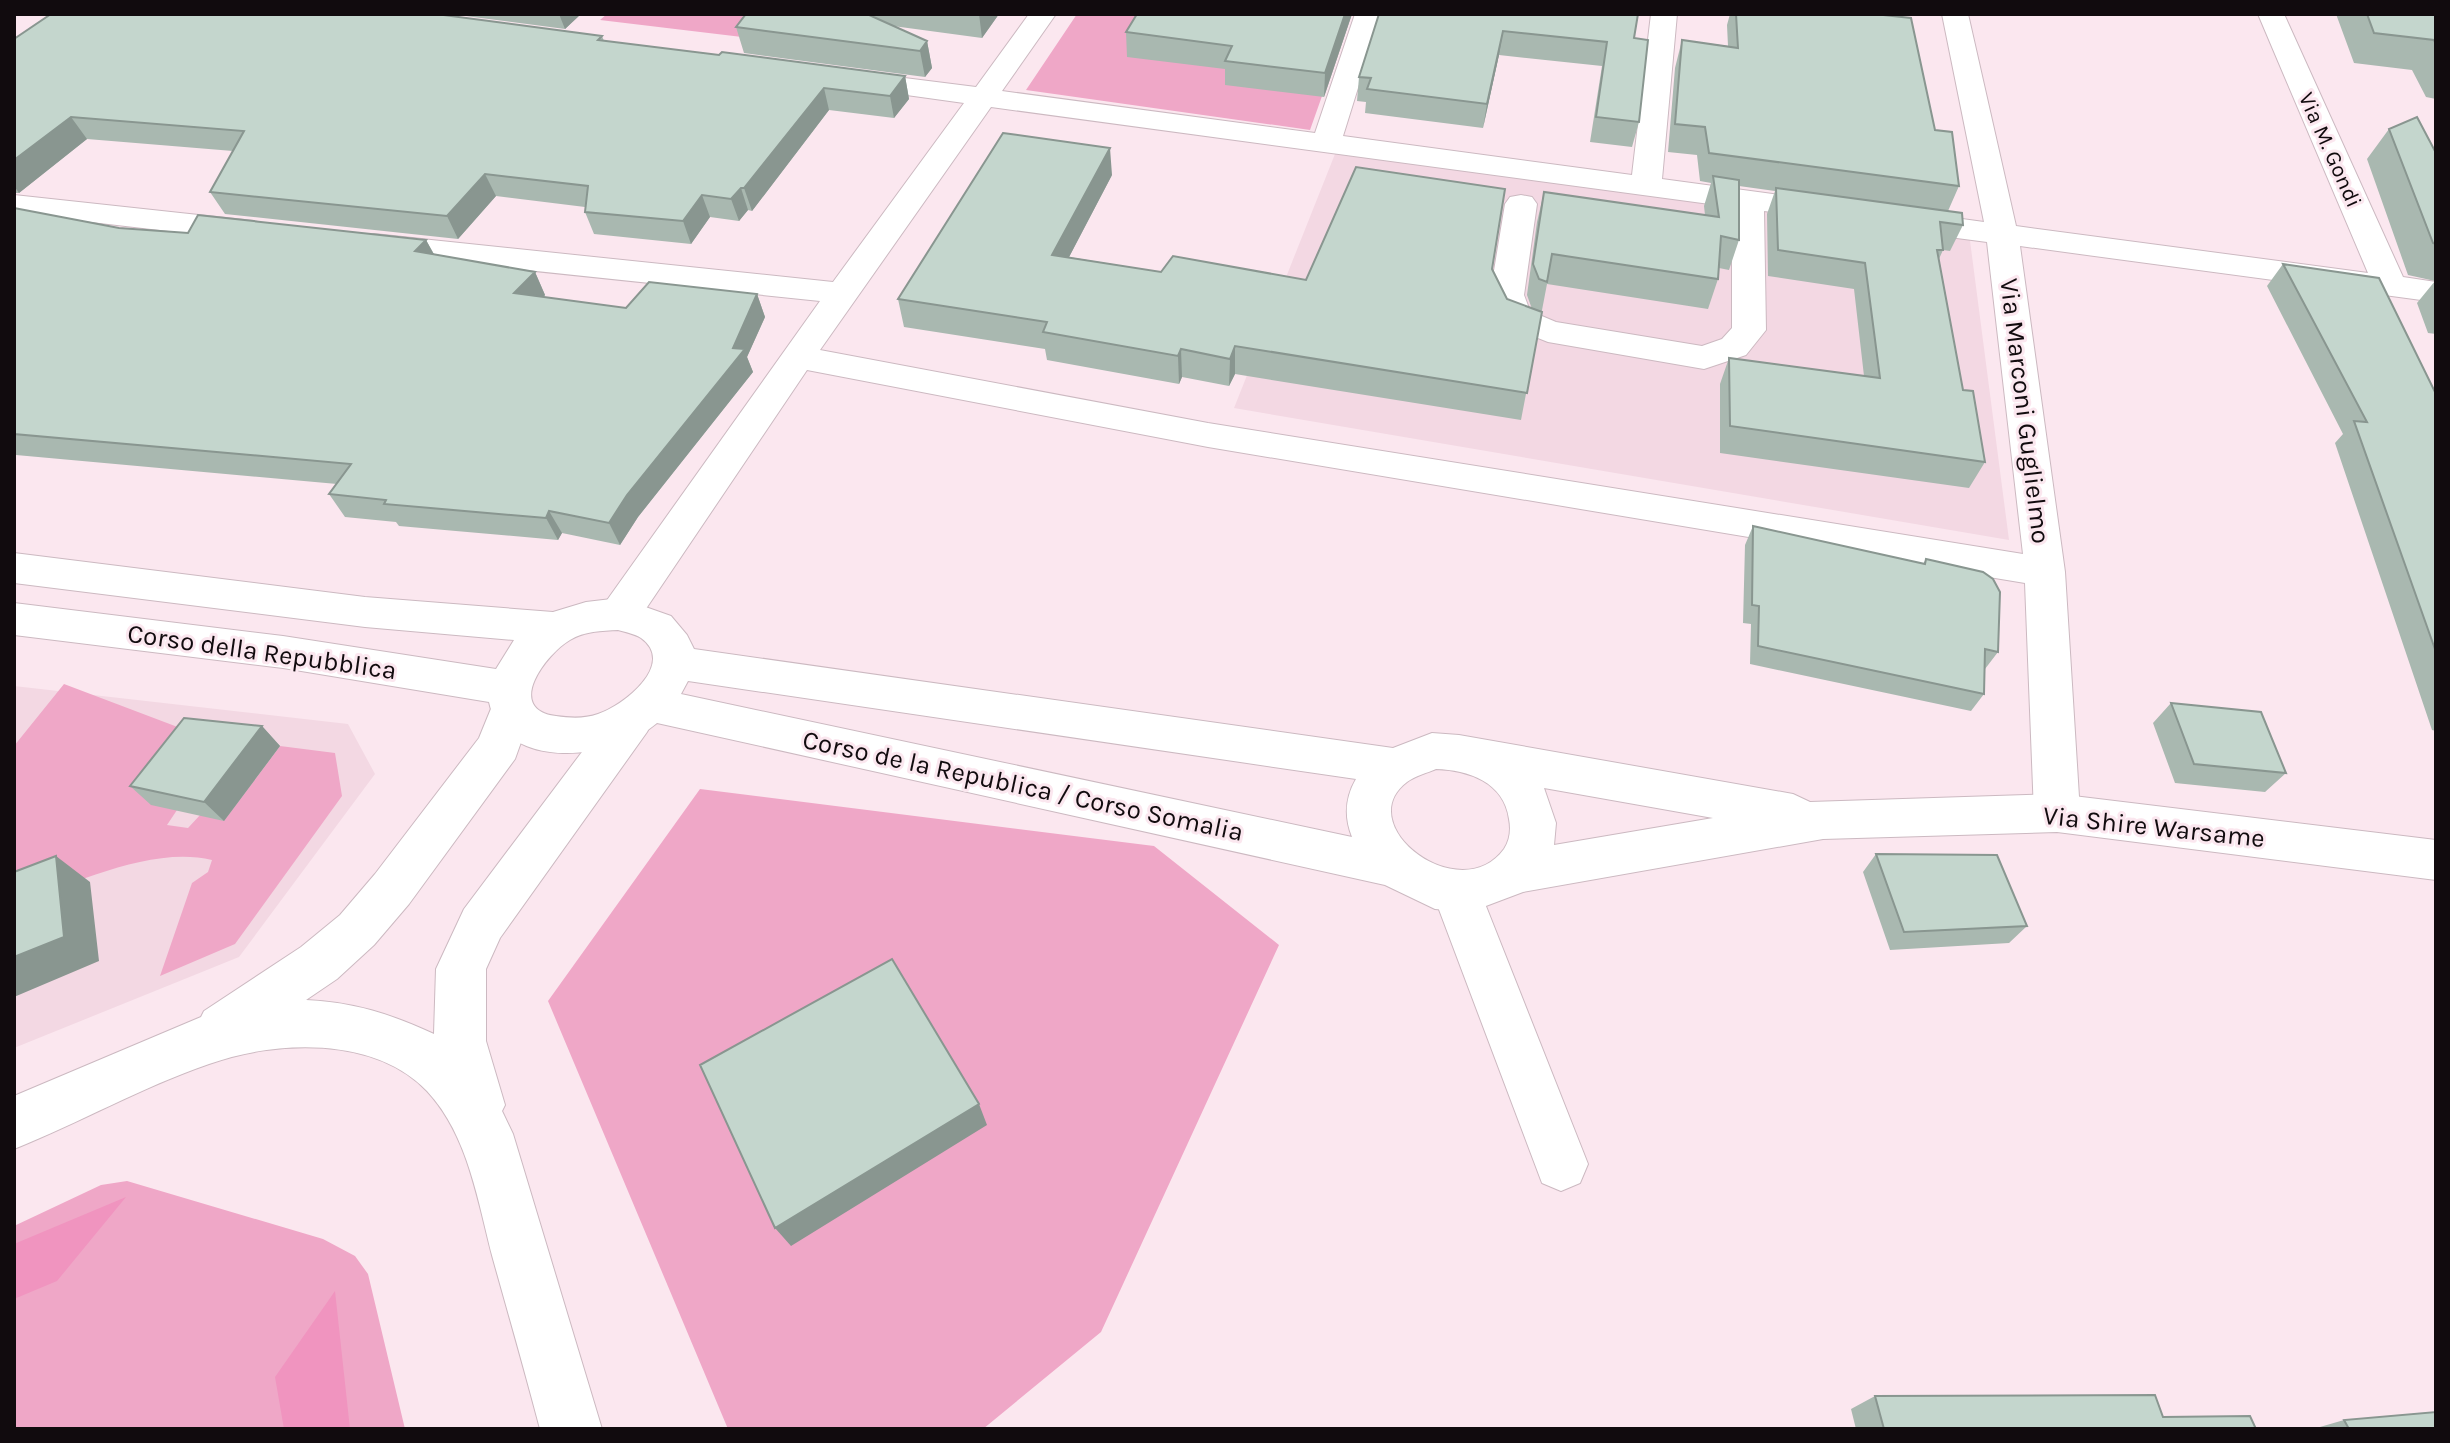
<svg xmlns="http://www.w3.org/2000/svg" width="2450" height="1443" viewBox="0 0 2450 1443" font-family="Karla,sans-serif">
<style>
.built{fill:#f3d8e3}
.green{fill:#efa7c7}
.forest{fill:#f094bf}
.lines{fill:none;stroke-linecap:round;stroke-linejoin:round}
.minor-casing{stroke:#ccb9c1;stroke-width:2}
.major-casing{stroke:#ccb9c1;stroke-width:2}
.highway-casing{stroke:#ccb9c1;stroke-width:2}
.minor{fill:#fff;fill-rule:evenodd}
.major{fill:#fff;fill-rule:evenodd}
.highway{fill:#fff;fill-rule:evenodd}
.wall{fill:#a9b8b0}
.shaded-wall{fill:#899690}
.building{fill:#c4d6cd;stroke:#899690;stroke-width:2}
.labels{text-anchor:middle;dominant-baseline:central;stroke-width:6;stroke-linejoin:round;paint-order:stroke}
.far-street-label{font-size:22px;fill:#110b0e;stroke:#fbe7ef}
.street-label{font-size:26px;fill:#110b0e;stroke:#fbe7ef}
</style>
<rect width="100%" height="100%" fill="#fbe7ef"/>
<path class="built" d="M1335 154 1969 233 2009 540 1234 408Z
M14 686 348 724 375 774 239 957 14 1048Z"/>
<path class="green" d="M607 14H762L742 37 600 20Z
M1077 14H1351L1310 130 1026 90Z
M64 684 204 737 152 804 177 810 167 825 188 828 201 814 226 818 280 746 335 753 342 796 235 944 160 976 192 883 208 872 212 860C151 845 71 885 14 905V746Z
M700 789 1154 846 1279 945 1101 1332 983 1429H728L548 1001Z
M127 1181 323 1239 355 1256 368 1274 405 1429H14V1226L101 1185Z"/>
<path class="forest" d="M126 1197 57 1281 14 1299V1244Z
M335 1291 350 1429H284L275 1377Z"/>
<g class="lines">
<defs>
<path id="minor" d="M1029 14H1056L1002 91 1315 133 1355 14H1381L1343 136 1632 175 1651 14H1677L1662 179 1832 202 1843 204 1848 211 1843 218 1832 220 1764 211 1766 330 1746 355 1704 369 1548 342 1503 324 1490 295 1505 204 1510 197 1521 195 1532 197 1537 204 1524 295 1530 311 1556 322 1702 346 1722 339 1732 328V207L991 107 820 350 1208 423 2023 554 1987 242 1904 231 1893 228 1888 221 1893 214 1904 211 1984 222 1942 14H1968L2016 226 2368 273 2258 14H2284L2403 277 2436 282V302L2020 246 2065 572 2080 813 2073 827 2057 832 2041 827 2034 813 2025 583 1208 447 807 370 635 625 620 630 605 625 599 614 605 603 820 301 374 254 363 251 358 244 363 237 374 234 833 282 964 103 849 87 839 85 835 79 839 73 849 71 976 87Z
M14 195 254 221 265 224 270 231 265 238 254 241 14 213Z
M1456 870 1473 876 1480 891 1588 1164 1580 1183 1561 1191 1542 1183 1432 891 1439 876Z"/>
<path id="major" d="M512 689 527 694 534 706 515 759 409 904 374 945 337 979 306 1000C353 1002 391 1014 434 1034L436 969 464 909 615 708 631 702 647 708 653 720 647 732 500 938 486 969V1041L505 1105 502 1111 513 1134 602 1429H540C525 1372 509 1316 493 1259 478 1203 469 1136 427 1091 374 1036 276 1040 209 1064 142 1087 79 1123 14 1149V1096L201 1017 204 1011 301 947 340 915 375 874 479 738 497 694Z"/>
<path id="highway" d="M14 553 365 597 553 612 586 602 620 598 671 616 687 635 694 649 1393 748 1432 733 1459 735 1793 794 1810 802 2057 794 2436 840V880L2057 832 1823 839 1523 892 1470 912 1435 909 1385 885 657 723C614 760 504 773 489 702L283 668 14 635V603L283 636 496 669 514 640 365 627 14 583ZM618 630C625 632 635 634 641 638 677 664 623 706 598 714 584 719 570 718 556 716 504 709 546 654 570 640 584 631 602 631 618 630ZM688 681 1356 779C1345 798 1344 817 1352 837L681 694ZM1436 769C1468 770 1504 782 1509 819 1511 829 1510 840 1504 849 1460 909 1350 825 1407 782 1415 776 1427 773 1436 769ZM1544 788 1713 818 1554 845 1556 823Z"/>
</defs>
<use href="#minor" class="minor-casing"/>
<use href="#major" class="major-casing"/>
<use href="#highway" class="highway-casing"/>
<use href="#minor" class="minor"/>
<use href="#major" class="major"/>
<use href="#highway" class="highway"/>
</g>
<path class="wall" d="M450 14H581L565 29Z
M746 14H999L982 38 893 26 927 41 932 68 925 77 744 53 736 27Z
M1137 14H1352L1324 97 1225 85V69L1127 57 1126 32Z
M1379 14 1634 38 1639 122 1632 147 1590 142 1602 66 1499 55 1483 128 1365 113 1366 102 1357 101 1359 77Z
M1730 14H1874L1935 130 1959 186 1948 211 1963 225 1950 251 1943 250 1939 259 1963 390 1985 462 1969 488 1720 453V384L1729 358 1864 376 1854 289 1768 276 1767 214 1775 191 1739 186V240L1729 270 1719 268 1718 279 1708 309 1547 284 1521 420 1235 374 1229 386 1182 377 1179 384 1047 360 1045 349 904 327 898 299 1112 175 1069 257 1161 272 1306 280 1492 269 1507 299 1532 309 1527 295 1537 222 1544 192 1705 215 1704 206 1711 183 1700 181 1697 155 1668 152 1675 68 1682 40 1728 46 1727 25Z
M2336 14H2436V99L2426 97 2412 70 2354 63Z
M602 36 604 41 719 55 905 76 909 99 894 118 829 110 752 211 748 210 739 221 710 217 691 244 594 234 585 212V207L496 196 458 239 225 214 210 192 233 151 87 139 19 193H14V39Z
M2389 129 2436 153V334L2428 333 2417 303 2435 281 2408 275 2367 159Z
M14 208 119 228 188 233 426 240 434 254 535 272 545 295 544 297 626 308 757 294 765 317 747 357 753 372 638 517 620 545 562 533 558 540 399 526 396 522 345 517 329 494 337 484 16 455 14 458Z
M2283 264 2436 394V731L2432 730 2335 443 2343 434 2267 286Z
M1753 526 1923 564 1926 559 1998 652 1985 669 1984 694 1971 711 1750 664 1751 624 1743 623 1745 545Z
M2171 703 2286 773 2265 792 2175 783 2153 723Z
M262 726 280 746 224 821 151 805 130 786Z
M1876 854 2027 926 2009 943 1890 950 1863 872Z
M1875 1396 2163 1417 2256 1429H1856L1851 1409Z
M2344 1420 2436 1429H2313Z"/>
<path class="shaded-wall" d="M559 14H581L565 29Z
M979 14H999L982 38Z
M1345 14H1352L1324 97 1325 73Z
M1503 31 1499 55 1483 128 1487 104Z
M927 41 932 68 925 77 920 51Z
M905 76 909 99 894 118 890 96Z
M824 88 829 110 752 211 744 188Z
M71 117 87 139 19 193 14 186V160Z
M1110 148 1112 175 1056 282 1052 255Z
M485 174 496 196 458 239 447 216Z
M741 188 748 210 739 221 731 199Z
M702 195 710 217 691 244 683 221Z
M426 240 438 262 415 251Z
M535 272 545 295 526 316 514 293Z
M757 294 765 317 747 357 753 372 638 517 620 545 609 523Z
M1235 346V374L1229 386 1230 359Z
M1181 349 1182 377 1179 384 1178 356Z
M549 511 562 533 558 540 546 518Z
M262 726 280 746 224 821 204 802Z
M56 856 90 882 99 961 14 997V957Z
M979 1104 987 1125 791 1246 775 1228Z"/>
<path class="building" d="M51 14H436L602 36 598 40 719 55 722 52 905 76 890 96 824 88 744 188H741L731 199 702 195 683 221 585 212 588 186 485 174 447 216 210 192 244 131 71 117 14 160V39Z
M746 14H867L927 41 920 51 736 27Z
M1137 14H1345L1325 73 1225 61 1232 46 1126 32Z
M1379 14H1638L1634 38 1648 40 1639 122 1596 117 1607 42 1503 31 1487 104 1367 89 1371 78 1359 77Z
M1736 14H1874L1911 18 1935 130 1952 132 1959 186 1709 153 1705 127 1675 124 1682 40 1738 48Z
M2367 14H2436V45L2434 40 2374 33Z
M2417 117 2436 153V244L2433 243 2389 129Z
M1003 133 1110 148 1052 255 1161 272 1173 256 1306 280 1356 167 1505 189 1492 269 1507 299 1542 312 1527 393 1235 346 1230 359 1181 349 1178 356 1043 332 1047 322 898 299Z
M1713 176 1739 180V240L1721 236 1718 279 1552 254 1547 282 1539 279 1533 264 1544 192 1719 217Z
M1776 188 1962 213 1963 225 1940 222 1943 250H1937L1963 390 1973 391 1985 462 1730 426 1729 358 1880 378 1865 263 1778 250Z
M14 208 119 228 188 233 198 215 426 240 415 251 535 272 514 293 626 308 649 282 757 294 733 348 745 349 627 495 609 523 549 511 546 518 384 504 386 500 329 494 351 464 14 434Z
M2283 264 2379 278 2436 394V652L2354 421 2367 422Z
M1753 526 1925 564 1926 559 1983 572 1993 579 2000 592 1998 652 1985 649 1984 694 1758 646 1759 606 1752 605Z
M2171 703 2261 712 2286 773 2194 764Z
M184 718 262 726 204 802 130 786Z
M1876 854 1997 855 2027 926 1904 932Z
M56 856 64 937 14 957V872Z
M892 959 979 1104 775 1228 700 1065Z
M2155 1395 2163 1417 2250 1416 2256 1429H1884L1875 1396Z
M2436 1412V1429H2349L2344 1420Z"/>
<g class="labels">
<g class="far-street-label">
<text transform="translate(2330 150) rotate(66)">Via M. Gondi</text>
</g>
<g class="street-label">
<text transform="translate(2025 411) rotate(83)">Via Marconi Guglielmo</text>
<text transform="translate(262 652) rotate(8)">Corso della Repubblica</text>
<text transform="translate(1023 786) rotate(12)">Corso de la Republica / Corso Somalia</text>
<text transform="translate(2154 827) rotate(6)">Via Shire Warsame</text>
</g>
</g>
<rect width="2450" height="1443" fill="none" stroke="#110b0e" stroke-width="32"/>
</svg>
